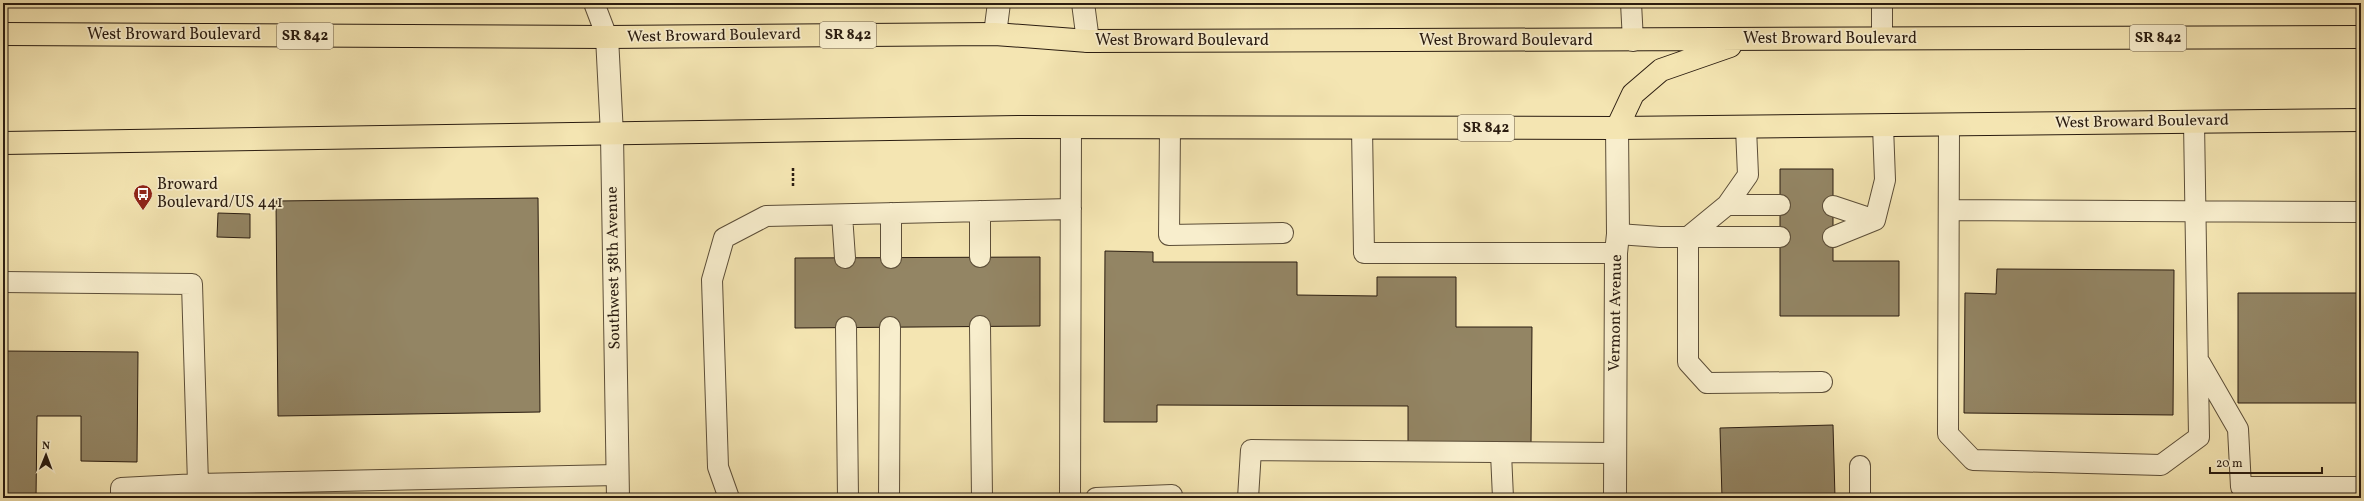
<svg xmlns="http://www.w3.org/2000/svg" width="2364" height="501" viewBox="0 0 2364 501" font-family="Vollkorn,serif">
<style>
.building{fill:#938564;stroke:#2a1c10}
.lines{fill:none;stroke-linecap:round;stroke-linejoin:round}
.service-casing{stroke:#5c4e38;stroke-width:22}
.minor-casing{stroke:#5c4e38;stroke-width:24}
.tertiary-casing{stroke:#5c4e38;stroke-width:24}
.primary-casing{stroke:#2a1c10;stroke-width:24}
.path{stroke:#2a1c10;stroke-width:2.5;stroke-dasharray:3 2;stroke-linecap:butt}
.service{stroke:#f8eecd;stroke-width:20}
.minor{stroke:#f8eecd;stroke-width:22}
.tertiary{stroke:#f8eecd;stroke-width:22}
.primary{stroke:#f4e5b2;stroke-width:22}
.labels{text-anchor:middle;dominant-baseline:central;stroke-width:3.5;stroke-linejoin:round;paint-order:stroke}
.shield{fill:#f8eecd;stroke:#685b49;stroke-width:1}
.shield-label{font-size:15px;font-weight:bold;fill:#2a1c10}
.street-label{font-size:16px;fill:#2a1c10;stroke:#f8eecd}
.poi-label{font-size:16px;fill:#2a1c10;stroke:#f8eecd;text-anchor:start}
</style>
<rect width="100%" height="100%" fill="#f4e5b2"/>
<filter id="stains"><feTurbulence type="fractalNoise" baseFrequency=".005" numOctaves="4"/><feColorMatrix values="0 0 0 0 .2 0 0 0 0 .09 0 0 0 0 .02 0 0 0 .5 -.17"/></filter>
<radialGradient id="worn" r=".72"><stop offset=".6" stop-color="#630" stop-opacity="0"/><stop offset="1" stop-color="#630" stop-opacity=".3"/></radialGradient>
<path class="building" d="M1780 169H1833V261H1899V316H1780Z
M538 198 540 412 278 416 276 201Z
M218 213 250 214V238L217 237Z
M1105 251 1153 252V262H1297V295L1377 296V277H1456V327H1532L1531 444 1408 443V406L1157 405V422H1104Z
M1040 257V326L795 328V258Z
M1997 269 2174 270 2173 415 1964 413 1965 293 1996 294Z
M2238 293H2361V403H2238Z
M3 351 138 352 137 462 81 461V416H37L36 498H3Z
M1833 425 1835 498H1722L1720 428Z"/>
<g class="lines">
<defs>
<path id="service" d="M594 3 607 37
M1631 3 1633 41
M1882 39V3
M1949 125 1948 434 1973 460 2161 465 2199 437 2194 122
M1170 128 1169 235 1283 233
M1362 128 1364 253H1616
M1746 128 1748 175 1727 205 1688 237V362L1707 383 1822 382
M1727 205H1780
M1833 206 1875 220
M1949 210 2361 212
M891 213V258
M842 215 845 258
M1618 234 1660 237H1780
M1833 237 1875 220 1885 180 1883 126
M980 257V211
M3 282 192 284 198 484 617 475
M980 326 982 498
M846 327 848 498
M2200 363 2238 429 2241 487H2361
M1501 453 1503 498
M1860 466V498
M121 498V488L198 484
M729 498 718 467 712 280 724 238 766 216 1071 209
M889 498 890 327
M1070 498 1071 127
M1096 498 1172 495
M1248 498 1251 450 1615 453"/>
<path id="minor" d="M607 37 612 135 618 498
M1615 498 1616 253 1618 234 1617 128"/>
<path id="tertiary" d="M1083 3 1088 41
M995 34 999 3"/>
<path id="primary" d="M3 34 607 37 995 34 1088 41 2361 37
M1617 128 1633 94 1661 70 1730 46
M3 143 1018 127 1617 128 2361 120"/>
</defs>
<use href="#service" class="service-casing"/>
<use href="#minor" class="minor-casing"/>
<use href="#tertiary" class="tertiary-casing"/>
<use href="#primary" class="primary-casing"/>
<path class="path" d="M793 186V166"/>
<use href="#service" class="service"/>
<use href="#minor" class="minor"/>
<use href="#tertiary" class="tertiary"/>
<use href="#primary" class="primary"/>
</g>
<defs>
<symbol id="bus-pin" viewBox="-11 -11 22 30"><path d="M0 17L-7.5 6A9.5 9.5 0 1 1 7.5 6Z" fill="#8f2418" stroke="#f8eecd"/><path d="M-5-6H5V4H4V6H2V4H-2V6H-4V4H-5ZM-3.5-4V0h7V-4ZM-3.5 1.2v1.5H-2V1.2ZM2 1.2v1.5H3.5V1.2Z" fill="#fff"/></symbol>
</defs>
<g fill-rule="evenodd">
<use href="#bus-pin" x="132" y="183" width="22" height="30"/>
</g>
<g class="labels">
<g class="shield">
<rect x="820" y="22" width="56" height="26" rx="3"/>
<rect x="277" y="23" width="56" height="26" rx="3"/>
<rect x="2130" y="25" width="56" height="26" rx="3"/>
<rect x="1458" y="115" width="56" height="26" rx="3"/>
</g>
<g class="shield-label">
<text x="848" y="35">SR 842</text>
<text x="305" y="36">SR 842</text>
<text x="2158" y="38">SR 842</text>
<text x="1486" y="128">SR 842</text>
</g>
<g class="street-label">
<text x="174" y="35">West Broward Boulevard</text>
<text transform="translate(714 36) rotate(-1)">West Broward Boulevard</text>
<text x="1830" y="39">West Broward Boulevard</text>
<text x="1182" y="41">West Broward Boulevard</text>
<text x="1506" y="41">West Broward Boulevard</text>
<text transform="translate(2142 122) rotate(-1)">West Broward Boulevard</text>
<text transform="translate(614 268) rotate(-91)">Southwest 38th Avenue</text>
<text transform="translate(1616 313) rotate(-89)">Vermont Avenue</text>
</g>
<g class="poi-label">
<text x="157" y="185">Broward<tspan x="157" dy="18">Boulevard/US 441</tspan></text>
</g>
</g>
<rect width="2364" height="501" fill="none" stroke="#f4e5b2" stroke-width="16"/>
<rect x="4" y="4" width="2356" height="493" fill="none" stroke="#2a1c10" stroke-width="2"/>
<rect x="8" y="8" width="2348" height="485" fill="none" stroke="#2a1c10"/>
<g transform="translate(46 455) rotate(1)" stroke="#f8eecd" stroke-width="3" paint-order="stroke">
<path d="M0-3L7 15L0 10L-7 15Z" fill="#2a1c10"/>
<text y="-6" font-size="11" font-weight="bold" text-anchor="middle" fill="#2a1c10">N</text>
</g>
<path d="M2210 467v6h112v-6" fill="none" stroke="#2a1c10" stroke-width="2"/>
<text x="2216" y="467" font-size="12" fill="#2a1c10" stroke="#f8eecd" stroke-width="3" paint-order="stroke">20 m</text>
<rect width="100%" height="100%" filter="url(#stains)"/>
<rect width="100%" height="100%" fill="url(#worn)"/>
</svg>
